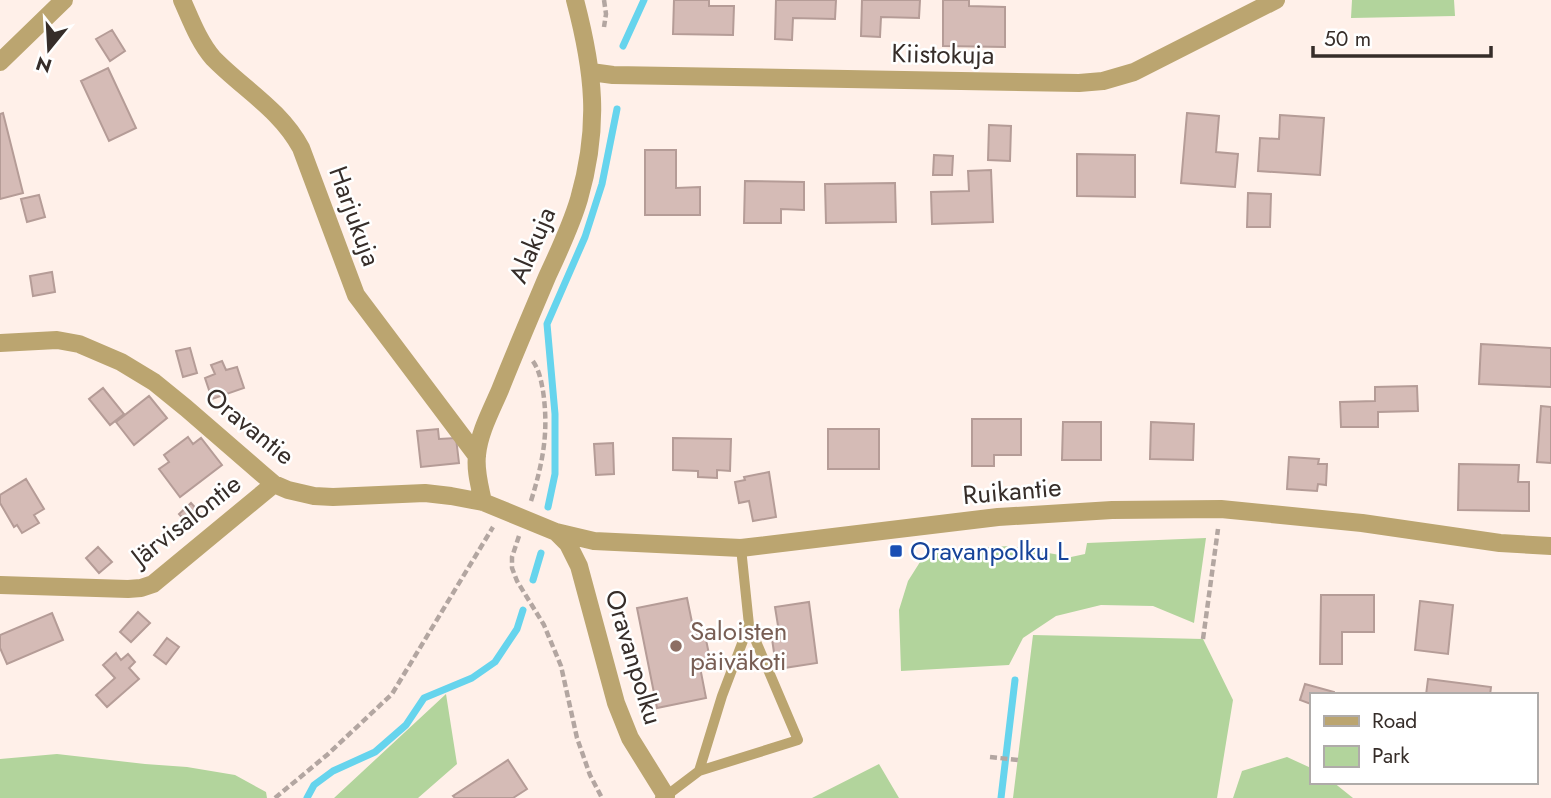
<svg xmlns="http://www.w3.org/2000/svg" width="1551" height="798" viewBox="0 0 1551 798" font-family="Jost,sans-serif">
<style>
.green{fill:#b2d49c}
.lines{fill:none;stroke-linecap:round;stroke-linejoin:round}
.stream{stroke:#66d4ed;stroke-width:7}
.building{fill:#d5bbb6;stroke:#b59c97;stroke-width:2}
.path{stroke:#b3a6a1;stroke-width:4.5;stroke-dasharray:7 3.5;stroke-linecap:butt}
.service{stroke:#bba570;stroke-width:10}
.minor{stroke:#bba570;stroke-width:18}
.transit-dot{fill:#1a4fb4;stroke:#fff;stroke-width:2.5}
.education-dot{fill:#8d6e63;stroke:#fff;stroke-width:2.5}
.labels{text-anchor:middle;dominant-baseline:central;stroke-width:5;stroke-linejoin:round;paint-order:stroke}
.street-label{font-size:26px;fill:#362d29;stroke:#fff}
.transit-label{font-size:26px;fill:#164399;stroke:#fff;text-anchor:start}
.education-label{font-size:26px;fill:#785e54;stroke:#fff;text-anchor:start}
</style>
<rect width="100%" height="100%" fill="#fff0e9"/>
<path class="green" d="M1352 0H1454L1455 16 1351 18Z
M1206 538 1194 623 1153 606 1101 605 1056 616 1023 638 1009 665 901 671 899 610 908 581 920 562 933 551 1009 546 1071 557 1085 554 1087 543Z
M1033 635 1203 639 1233 700 1217 798H1013Z
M446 694 457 764 418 798H334Z
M57 754 145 764 187 767 235 775 266 792 267 798H0V759Z
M1287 757 1311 768V782H1333L1353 798H1233L1242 771Z
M879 764 899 798H812Z"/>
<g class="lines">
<path class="stream" d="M623 46 644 0
M548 507 555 474V414L547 324 585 237 602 184 617 109
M533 580 541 553
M307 798 314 785 333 771 375 752 406 725 424 698 472 678 495 662 517 629 523 610
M1001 798 1015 680"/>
</g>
<path class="building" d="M674 0H709V6H734L733 35 673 34Z
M776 0H836L835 19 793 18 792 40 775 39Z
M862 0H920L919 18 881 17 880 37 861 36Z
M943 0H969V6L1005 7V47L943 46Z
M112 30 125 51 110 61 96 39Z
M108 68 136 128 109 141 81 81Z
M3 113 23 193 0 199V114Z
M1187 113 1219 116 1216 152 1238 154 1235 187 1181 183Z
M1280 115 1324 118 1320 175 1258 171 1260 138 1279 139Z
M989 125 1011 126 1010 161 988 160Z
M645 150H676V188L700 187V215H645Z
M1077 154 1135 155V197L1077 196Z
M934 155 953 156 952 175H933Z
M991 170 993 222 932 224 931 192 969 191 968 171Z
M745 181 804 182V210L781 209V223H744Z
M895 183 896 222 826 223 825 184Z
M1248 193 1271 194 1270 227H1247Z
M39 195 45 217 27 222 21 199Z
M52 272 55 292 33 296 30 276Z
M1481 344 1551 348V387L1479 384Z
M190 348 197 373 183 377 176 351Z
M222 361 226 370 237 367 244 388 212 399 205 378 215 374 211 365Z
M1417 386 1418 411 1378 412V427H1341L1340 402 1375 401V387Z
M103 388 124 414 110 425 89 399Z
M149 396 167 418 134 445 116 422Z
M1541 406 1551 407V463L1537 462Z
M972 419H1021V455H994V466H972Z
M1063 422H1101V460H1062Z
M1151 422 1194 424 1193 460 1150 459Z
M438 429 439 439 456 438 459 463 421 467 417 431Z
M828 429H879V469H828Z
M188 437 193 444 201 438 222 465 180 497 159 469 169 462 164 455Z
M673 438 731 439 730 471 717 470V478L698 477V471L673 470Z
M613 443 614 474 596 475 594 444Z
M1289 457 1319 459 1318 464H1327L1326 485 1318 484 1317 491 1287 489Z
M1459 464 1519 465 1518 482H1529V511L1458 510Z
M769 472 776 517 753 521 749 501 739 503 735 482 745 480 744 477Z
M26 479 44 509 34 515 39 523 22 533 17 525 14 527 0 503V495Z
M191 503 203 516 191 527 179 514Z
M98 547 112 562 99 573 86 558Z
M1321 595H1374V632H1342V664H1320Z
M687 598 694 632 704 630 710 659 699 662 706 698 657 708 637 608Z
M1420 601 1453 605 1448 654 1415 650Z
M809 602 817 663 784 668 783 657 775 659 772 639 780 638 775 607Z
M138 612 150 623 131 642 120 632Z
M52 613 63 640 7 664 0 648V635Z
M167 638 179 647 166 664 154 655Z
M116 653 121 660 128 654 135 662 129 668 139 679 107 707 96 695 115 678 103 665Z
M1428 679 1491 687 1490 695H1426Z
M1305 684 1334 692V695H1311V704L1300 700Z
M508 760 527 789 513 798H455L453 796Z"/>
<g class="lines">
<path class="path" d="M604 0 606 14 604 27
M531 501C543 462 549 432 543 391 541 380 539 369 532 360
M519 536 512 557V568L517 581 544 625 561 666 577 738 590 775 602 798
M1203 639 1218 529
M990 757 1018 760
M275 798 327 755 392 694 493 527"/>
<path class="service" d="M699 771 722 696 749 625
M666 796 699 771 798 740 749 625 741 548"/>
<path class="minor" d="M182 0C191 20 199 42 213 58 243 89 280 109 301 148L356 295 477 456
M0 62 64 0
M591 72 613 75 1079 83 1103 81 1134 72 1276 0
M0 343 57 340 79 344 121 362 154 382 186 408 261 473 274 484 288 490 314 496 333 497 425 493 451 496 483 502 556 532 594 541 741 548 998 517 1112 510 1221 509 1362 523 1500 543 1551 546
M483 502C480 487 475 471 477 455 479 433 491 411 500 390 515 352 531 315 547 277 559 251 571 226 579 199 600 126 594 72 575 0
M556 532 568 544 579 566 616 703 630 738 666 796 664 798
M0 585 128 589 141 588 153 584 274 484"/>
</g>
<rect class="transit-dot" x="889" y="544" width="14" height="14" rx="3.5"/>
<circle class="education-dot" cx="676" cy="646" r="7"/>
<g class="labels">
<g class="street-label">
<text transform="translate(943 54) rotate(1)">Kiistokuja</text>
<text transform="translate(355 216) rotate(70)">Harjukuja</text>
<text transform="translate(532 245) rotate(-67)">Alakuja</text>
<text transform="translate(250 426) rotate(39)">Oravantie</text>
<text transform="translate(1012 491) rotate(-5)">Ruikantie</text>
<text transform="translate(186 520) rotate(-38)">Järvisalontie</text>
<text transform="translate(634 657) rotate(73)">Oravanpolku</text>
</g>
<g class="transit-label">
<text x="910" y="551">Oravanpolku L</text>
</g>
<g class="education-label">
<text x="690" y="631">Saloisten<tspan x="690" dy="30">päiväkoti</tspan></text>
</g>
</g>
<rect x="1310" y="693" width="228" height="91" fill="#ffffff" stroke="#afaba9" stroke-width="2"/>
<rect x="1324" y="716" width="35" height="10" fill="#bba570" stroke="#afaba9" stroke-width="2"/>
<text x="1372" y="728" font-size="21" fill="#362d29">Road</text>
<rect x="1324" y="746" width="35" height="21" fill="#b2d49c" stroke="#afaba9" stroke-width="2"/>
<text x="1372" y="763" font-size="21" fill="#362d29">Park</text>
<g transform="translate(49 49) rotate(198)" stroke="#ffffff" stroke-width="5" paint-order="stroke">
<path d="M0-5L12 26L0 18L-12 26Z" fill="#362d29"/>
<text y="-10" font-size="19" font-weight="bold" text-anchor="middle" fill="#362d29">N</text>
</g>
<path d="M1313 46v10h178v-10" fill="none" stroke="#362d29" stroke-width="3.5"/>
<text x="1324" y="46" font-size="21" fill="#362d29" stroke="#ffffff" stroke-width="5" paint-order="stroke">50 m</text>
</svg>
